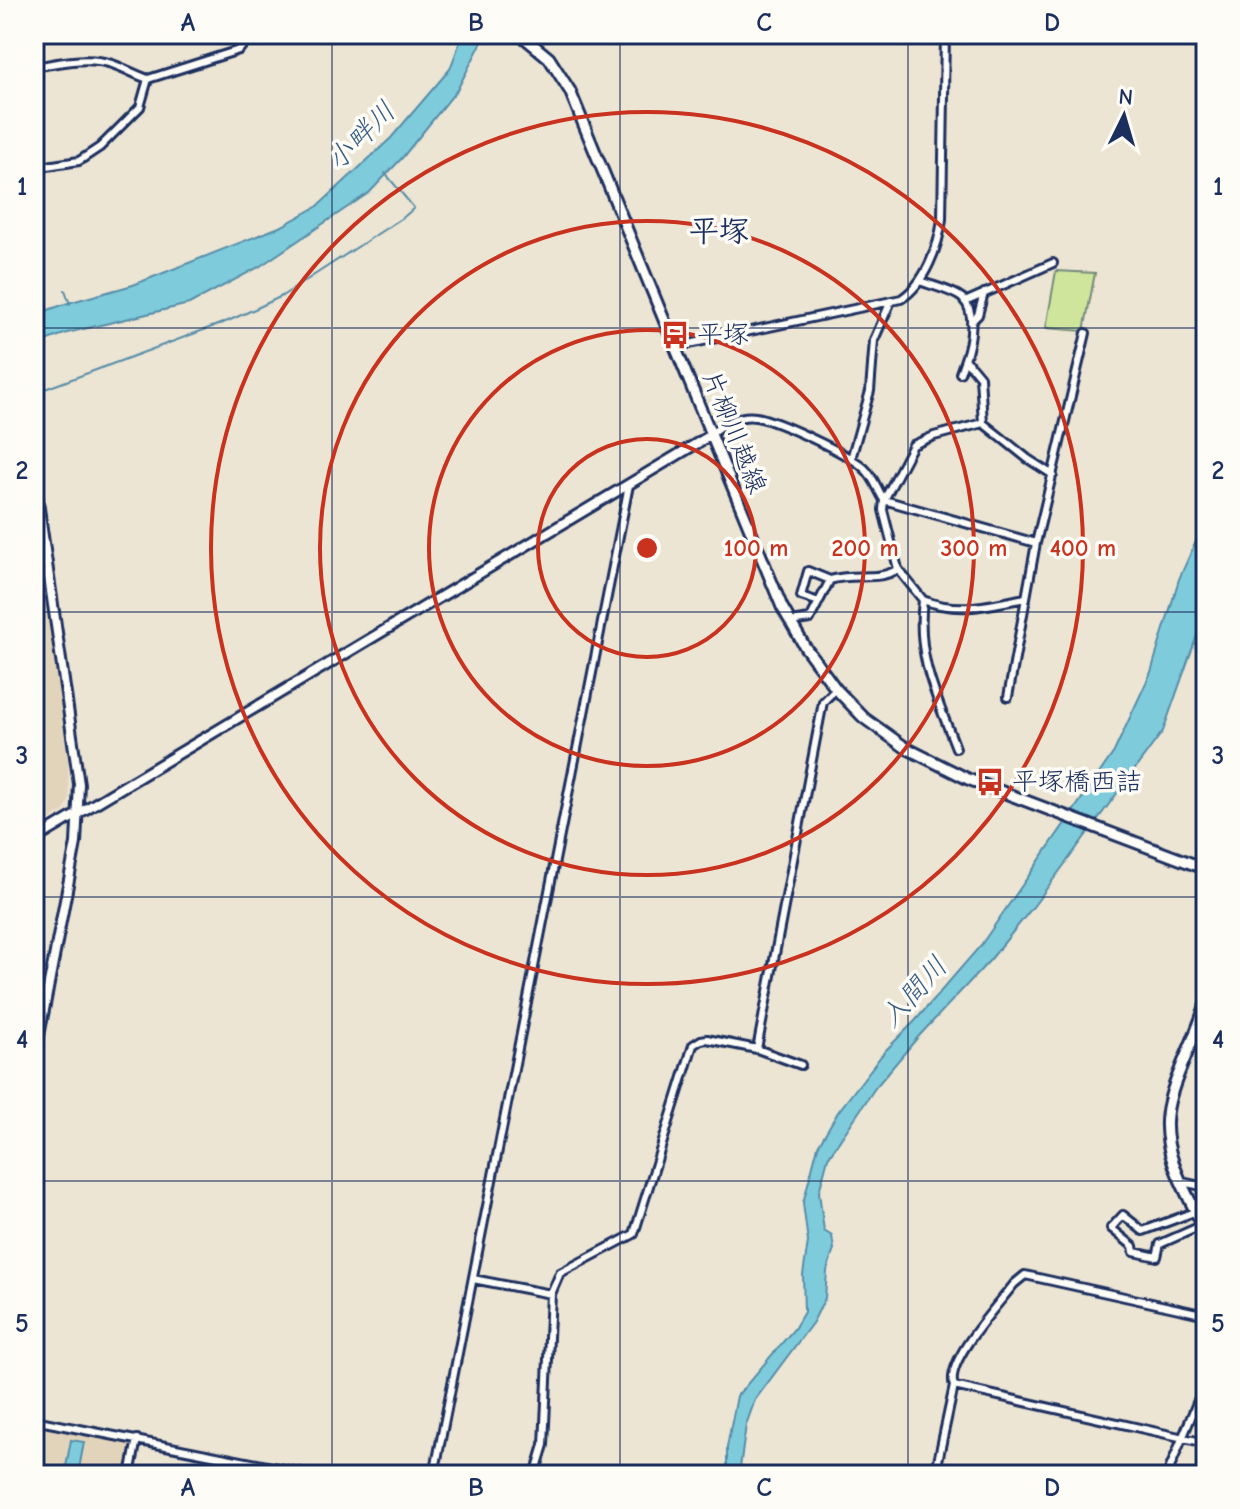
<svg xmlns="http://www.w3.org/2000/svg" width="1240" height="1509" viewBox="0 0 1240 1509" font-family="'Comic Neue','Klee One',sans-serif">
<style>
.built{fill:#e2d4ba}
.green{fill:#cfe59b;stroke:#758a7c;stroke-width:2}
.water{fill:#7eccdb;stroke:#568da9;stroke-width:2}
.lines{fill:none;stroke-linecap:round;stroke-linejoin:round}
.stream{stroke:#568da9;stroke-width:2}
.minor-casing{stroke:#1b2f5e;stroke-width:12}
.tertiary-casing{stroke:#1b2f5e;stroke-width:14}
.secondary-casing{stroke:#1b2f5e;stroke-width:15}
.minor{stroke:#fdfcf7;stroke-width:6}
.tertiary{stroke:#fdfcf7;stroke-width:8}
.secondary{stroke:#fdfcf7;stroke-width:9}
.grid{fill:none;stroke:#1b2f5e;stroke-width:2;stroke-opacity:0.55}
.ring{fill:none;stroke:#c8321e;stroke-width:4}
.labels{text-anchor:middle;dominant-baseline:central;stroke-width:7;stroke-linejoin:round;paint-order:stroke}
.poi-label{font-size:26px;fill:#1b2f5e;stroke:#fdfcf7;text-anchor:start}
.street-label{font-size:26px;fill:#1b2f5e;stroke:#fdfcf7}
.water-label{font-size:28px;font-style:italic;fill:#395e84;stroke:#fdfcf7}
.quarter-label{font-size:30px;font-weight:bold;fill:#1b2f5e;stroke:#fdfcf7}
.centre{fill:#c8321e;stroke:#fdfcf7;stroke-width:4}
.ring-label{font-size:24px;text-anchor:middle;font-weight:bold;fill:#c8321e;stroke:#fdfcf7;stroke-width:7;stroke-linejoin:round;paint-order:stroke}
.neatline{fill:none;stroke:#1b2f5e;stroke-width:3}
.grid-label{font-size:26px;text-anchor:middle;font-weight:bold;fill:#1b2f5e}
</style>
<rect width="100%" height="100%" fill="#ede5d3"/>
<filter id="ink" filterUnits="userSpaceOnUse"><feTurbulence type="fractalNoise" baseFrequency=".0125" numOctaves="2"/><feDisplacementMap in="SourceGraphic" scale="16" xChannelSelector="R" yChannelSelector="G"/><feConvolveMatrix kernelMatrix="1 2 1 2 8 2 1 2 1" color-interpolation-filters="sRGB"/></filter>
<g filter="url(#ink)">
<path class="built" d="M34 527 68 760 69 801 64 811 34 830Z
M34 1425 131 1444 133 1447 128 1475H34Z"/>
<path class="green" d="M1056 271 1095 273 1084 331 1046 328Z"/>
<path class="water" d="M463 34H486L457 90 402 158 370 192 259 267 189 304 67 333 34 345V315L68 303 133 285 282 226 318 206 391 138 450 69Z
M1206 519V610L1163 731 1033 907 991 959 918 1037 875 1088 828 1158 819 1192 824 1231 832 1236 834 1249 827 1271 825 1298 813 1322 755 1400 746 1425 739 1475H727V1447L737 1396 794 1329 804 1312 803 1275 808 1242 803 1203 818 1146 838 1112 885 1051 915 1021 981 945 1114 752 1151 672 1179 579Z
M71 1440 84 1442 79 1469 66 1467Z"/>
<g class="lines">
<path class="stream" d="M34 252 43 257
M65 290 70 304
M34 393 228 321 257 308 282 296 405 216 414 208 385 173"/>
<defs>
<path id="minor" d="M34 67C59 63 87 56 112 64 124 68 136 75 148 79L140 107 100 147 79 161 34 168
M148 79 239 50 252 34
M920 281C932 286 952 290 962 298 977 312 971 342 965 359L980 377 983 423
M965 302 1053 263
M971 322 978 315 984 293
M675 347 901 299C925 284 939 246 942 219L945 34
M960 373 965 359
M711 435C721 424 740 414 756 417 776 420 849 454 864 468 874 477 877 489 884 500L1036 543
M851 459 870 391 874 340 891 301
M898 569 883 510 884 500 913 445 934 436 983 423 1028 459 1053 475
M923 600C958 614 990 605 1025 598
M819 602 801 596 808 571 830 580
M790 622 810 619 830 580C853 572 878 582 898 569L923 600C916 658 936 695 956 748
M1008 697 1036 543 1086 333
M757 1049 823 702 836 689
M1182 1182 1206 1187
M1197 1211 1143 1231 1123 1215 1111 1228 1133 1246 1134 1252 1157 1257 1160 1244 1203 1225
M473 1279 551 1294
M954 1386C944 1362 999 1304 1014 1284L1025 1275 1206 1315
M34 1420 313 1475
M130 1475 137 1439
M434 1475 629 485
M535 1475 544 1445 551 1294 560 1273 634 1234 693 1045 701 1040 707 1039 757 1049 801 1065
M935 1475 954 1386 1206 1443
M1167 1475 1206 1381"/>
<path id="tertiary" d="M34 474 79 784 76 843 34 1062
M34 840 711 435"/>
<path id="secondary" d="M520 34 549 58 570 91 782 607 805 647 836 689 864 718 906 748 968 779 1206 869
M1206 1003C1197 1037 1170 1083 1167 1115 1162 1156 1189 1197 1206 1232"/>
</defs>
<use href="#minor" class="minor-casing"/>
<use href="#tertiary" class="tertiary-casing"/>
<use href="#secondary" class="secondary-casing"/>
<use href="#minor" class="minor"/>
<use href="#tertiary" class="tertiary"/>
<use href="#secondary" class="secondary"/>
</g>
</g>
<path class="grid" d="M332 34V1475M620 34V1475M908 34V1475M34 328H1206M34 612H1206M34 897H1206M34 1181H1206"/>
<g class="ring">
<circle cx="647" cy="548" r="109"/>
<circle cx="647" cy="548" r="218"/>
<circle cx="647" cy="548" r="327"/>
<circle cx="647" cy="548" r="436"/>
</g>
<defs>
<symbol id="bus-bare" viewBox="-9 -9 18 18"><path d="M-5-6H5V4H4V6H2V4H-2V6H-4V4H-5ZM-3.5-4V0h7V-4ZM-3.5 1.2v1.5H-2V1.2ZM2 1.2v1.5H3.5V1.2Z" fill="#c8321e" stroke="#fdfcf7" stroke-width="2.5" paint-order="stroke"/></symbol>
</defs>
<g fill-rule="evenodd">
<use href="#bus-bare" x="655" y="315" width="40" height="40"/>
<use href="#bus-bare" x="970" y="762" width="40" height="40"/>
</g>
<g class="labels">
<g class="poi-label">
<text x="697" y="335">平塚</text>
<text x="1012" y="782">平塚橋西詰</text>
</g>
<g class="street-label">
<text transform="translate(734 432) rotate(68)">片柳川越線</text>
</g>
<g class="water-label">
<text transform="translate(361 136) rotate(-45)">小畔川</text>
<text transform="translate(914 992) rotate(-48)">入間川</text>
</g>
<g class="quarter-label">
<text x="719" y="231">平塚</text>
</g>
</g>
<circle cx="647" cy="548" r="12" class="centre"/>
<g class="ring-label">
<text x="756" y="556">100 m</text>
<text x="865" y="556">200 m</text>
<text x="974" y="556">300 m</text>
<text x="1083" y="556">400 m</text>
</g>
<rect width="1240" height="1509" fill="none" stroke="#fdfcf7" stroke-width="88"/>
<g transform="translate(1124 116) rotate(5)" stroke="#fdfcf7" stroke-width="6" paint-order="stroke">
<path d="M0-6L14 30L0 20L-14 30Z" fill="#1b2f5e"/>
<text y="-12" font-size="22" font-weight="bold" text-anchor="middle" fill="#1b2f5e">N</text>
</g>
<rect x="44" y="44" width="1152" height="1421" class="neatline"/>
<g class="grid-label">
<text x="188" y="31">A</text>
<text x="476" y="31">B</text>
<text x="764" y="31">C</text>
<text x="1052" y="31">D</text>
<text x="22" y="195">1</text>
<text x="1218" y="195">1</text>
<text x="22" y="479">2</text>
<text x="1218" y="479">2</text>
<text x="22" y="764">3</text>
<text x="1218" y="764">3</text>
<text x="22" y="1048">4</text>
<text x="1218" y="1048">4</text>
<text x="22" y="1332">5</text>
<text x="1218" y="1332">5</text>
<text x="188" y="1496">A</text>
<text x="476" y="1496">B</text>
<text x="764" y="1496">C</text>
<text x="1052" y="1496">D</text>
</g>
</svg>
